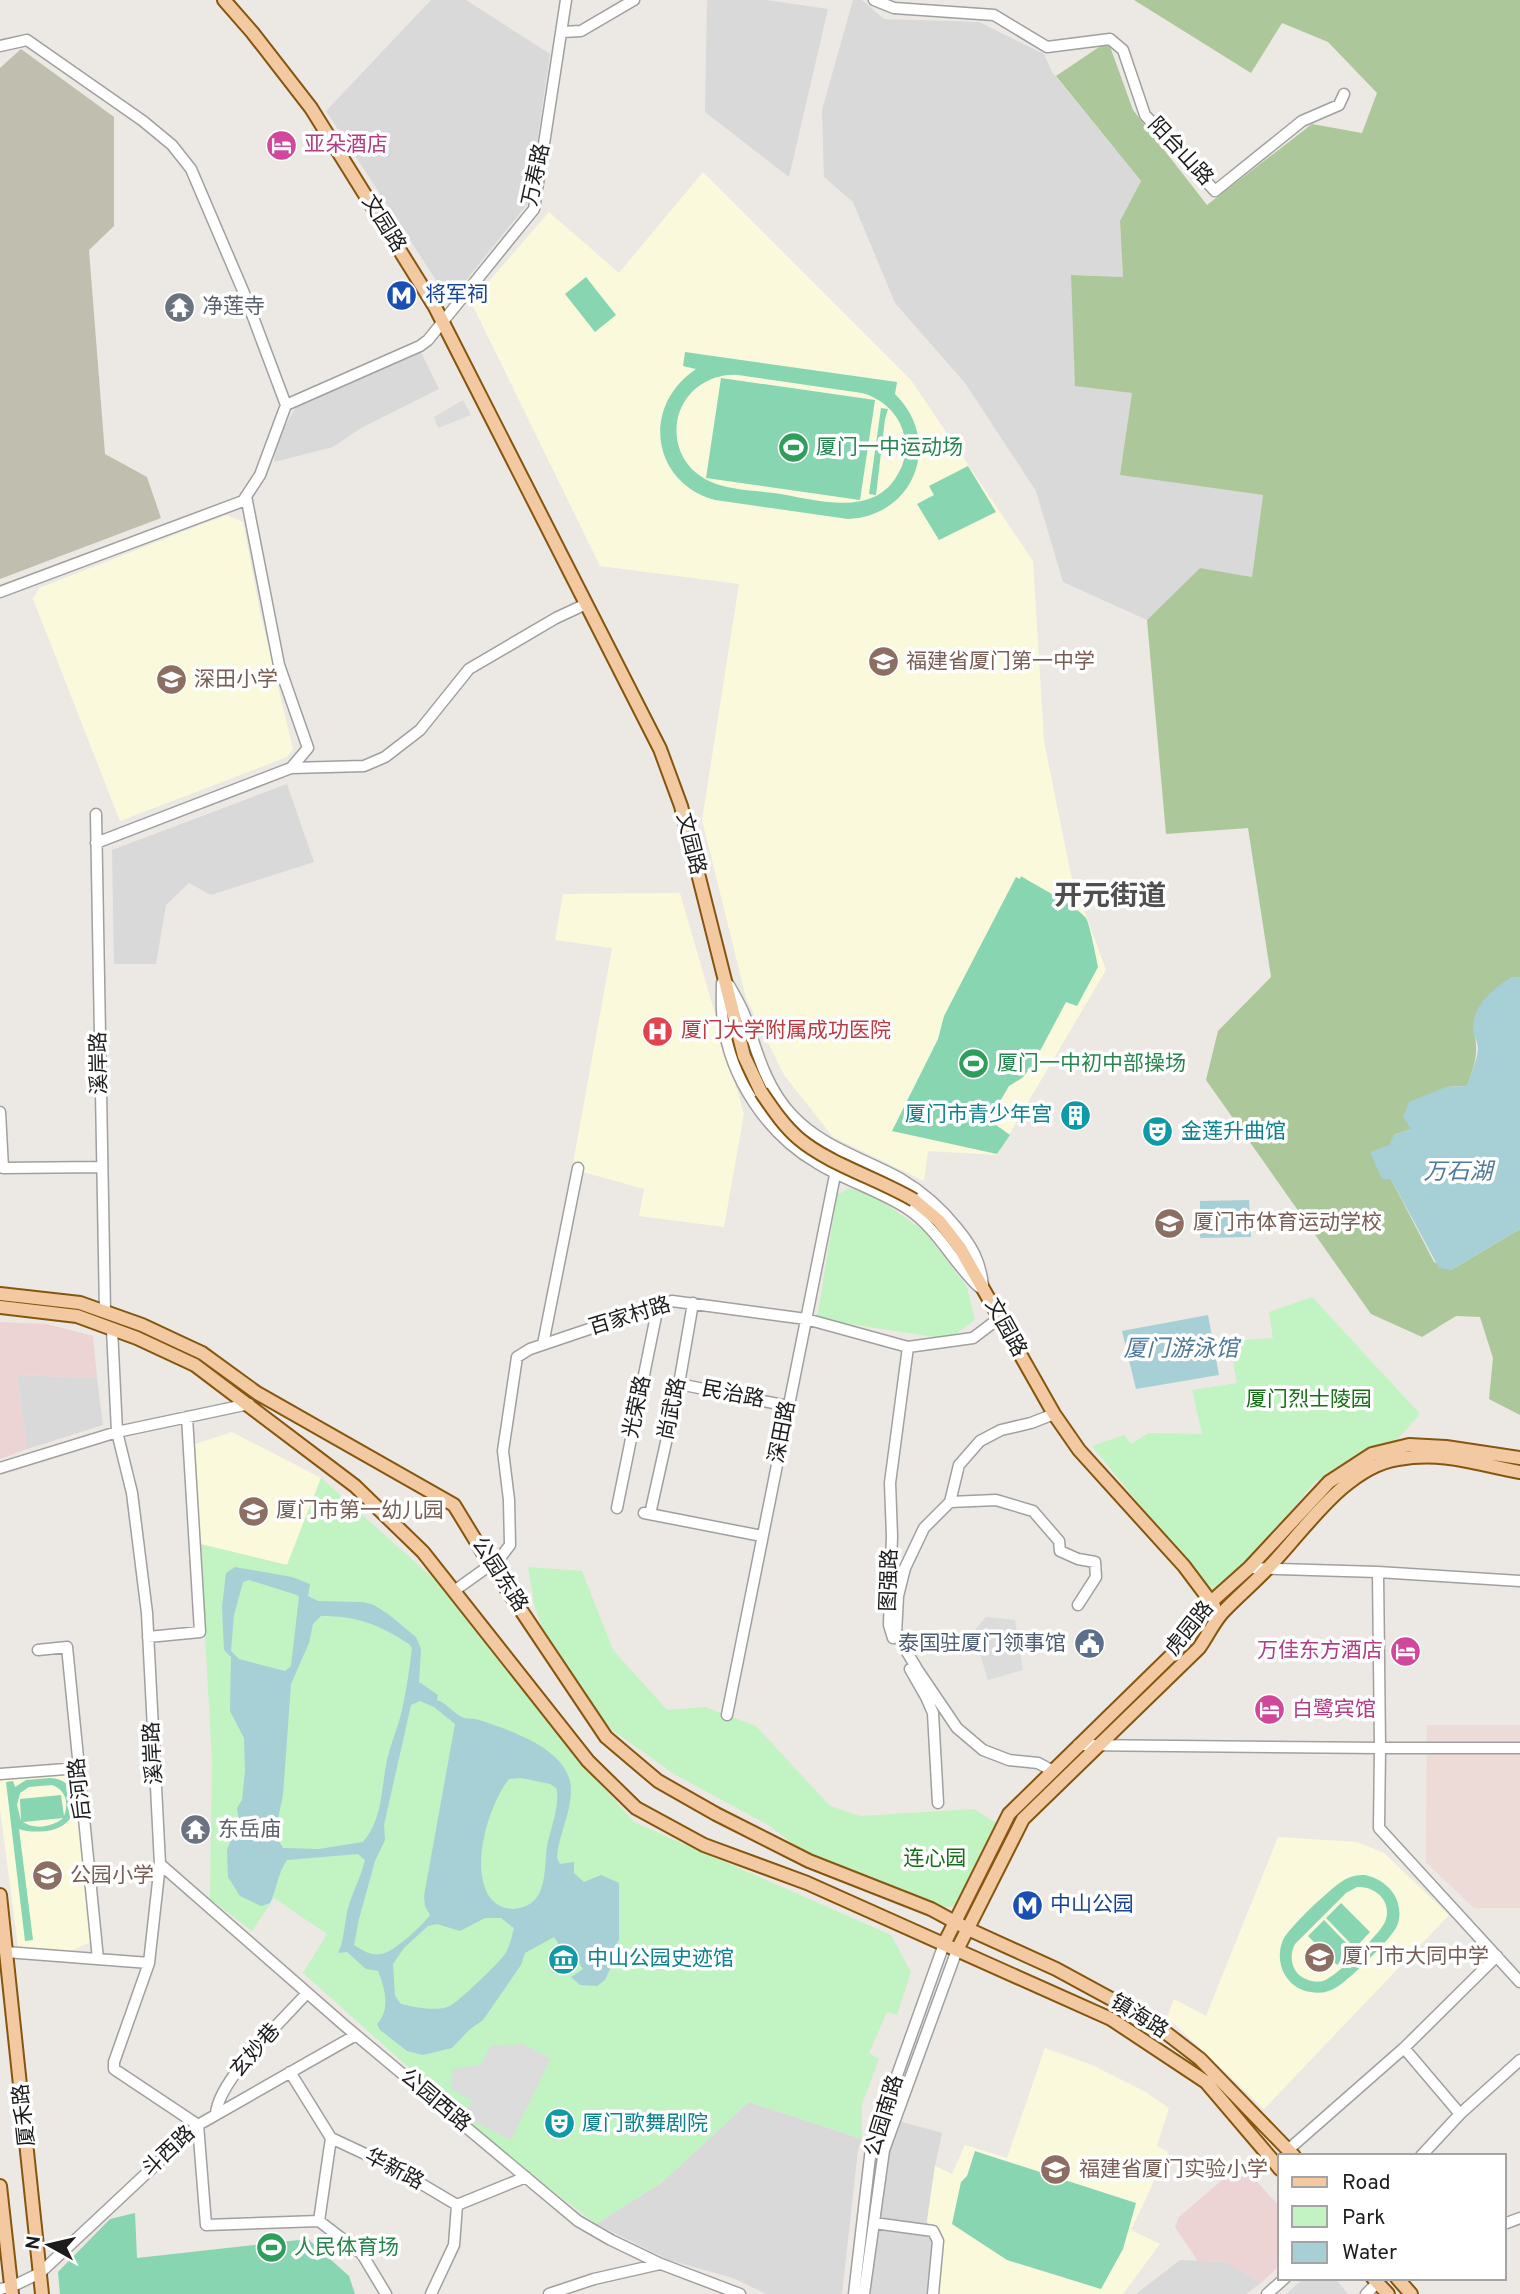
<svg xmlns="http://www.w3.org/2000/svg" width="1520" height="2294" viewBox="0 0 1520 2294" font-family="Overpass,'Noto Sans SC',sans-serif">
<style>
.residential{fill:#dad9d9}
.commercial{fill:#ecd3d4}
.education{fill:#fbf9dc}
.military{fill:#eddbd7}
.construction{fill:#c0bfaf}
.forest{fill:#acc89b}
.park{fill:#c2f3c2}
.pitch{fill:#87d5b1;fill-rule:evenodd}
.parking{fill:#dcdcdc}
.water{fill:#a7cfd6;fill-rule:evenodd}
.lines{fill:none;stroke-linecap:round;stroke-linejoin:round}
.minor-casing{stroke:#a0a0a0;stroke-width:13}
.major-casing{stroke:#86550e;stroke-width:16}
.minor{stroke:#fff;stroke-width:10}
.major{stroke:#f2c9a1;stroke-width:12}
.major-bridge-casing{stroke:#86550e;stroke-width:16;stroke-linecap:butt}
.major-bridge{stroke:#f2c9a1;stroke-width:12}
.labels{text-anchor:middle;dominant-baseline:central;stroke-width:7;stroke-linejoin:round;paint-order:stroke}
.hotel-label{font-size:21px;fill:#b23c85;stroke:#fff;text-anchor:start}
.street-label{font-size:21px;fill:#1c1c1c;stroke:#fff}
.transit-label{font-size:21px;fill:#164399;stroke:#fff;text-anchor:start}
.worship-label{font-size:21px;fill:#5b616d;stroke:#fff;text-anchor:start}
.leisure-label{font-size:21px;fill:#27864d;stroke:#fff;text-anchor:start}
.education-label{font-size:21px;fill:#785e54;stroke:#fff;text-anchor:start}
.health-label{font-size:21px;fill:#be3a42;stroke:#fff;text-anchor:start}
.culture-label{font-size:21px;fill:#0d838f;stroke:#fff;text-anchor:start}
.park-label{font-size:21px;fill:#156f15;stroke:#fff}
.service-label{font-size:21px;fill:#4e5e75;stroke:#fff;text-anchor:end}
.water-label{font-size:23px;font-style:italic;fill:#4f7a9b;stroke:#fff}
.district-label{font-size:28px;font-weight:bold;fill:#4f4f4f;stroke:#fff}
</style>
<rect width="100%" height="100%" fill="#ece8e3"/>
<path class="residential" d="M431 0H466L550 54 528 203 455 294 443 291 326 111Z
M707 0H766L828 9 789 177 705 112Z
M853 0H862L884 19 979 22 1044 54 1052 72 1141 181 1120 221 1123 277 1071 275 1132 393 1121 475 1263 495 1252 577 1200 568 1147 620 1063 582 1036 491 965 383 895 303 853 202 824 177 822 110Z
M421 352 439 389 361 428 333 447 274 462 275 443 296 407Z
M287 784 314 862 211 895 189 883 166 905 156 964H114L112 850Z
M17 1375 97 1378 103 1425 27 1449Z
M749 2102 862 2139 858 2150 842 2294H766L733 2278 669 2260 596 2224 661 2183Z
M899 2121 942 2133 935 2166 927 2221 933 2244 932 2294H868L888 2146Z
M1180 2260 1226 2262 1261 2283 1246 2294H1136Z
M1304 2278H1335L1348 2294H1286Z"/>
<path class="commercial" d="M0 1322 47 1324 93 1336 97 1378 17 1375 27 1449 0 1459Z
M1241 2164 1280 2207V2265L1261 2283 1226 2262 1198 2261 1175 2227 1179 2217Z"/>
<path class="education" d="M703 172 911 380 1033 561 1044 741 1071 875 1106 970 997 1155 928 1151 924 1181 833 1137 784 1075 746 998 702 820 739 584 600 566 471 302 549 212 619 273Z
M226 515 243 522 260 612 293 749 287 757 120 821 33 599 39 588Z
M680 893 744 1114 724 1227 639 1216 644 1189 572 1169 612 948 555 940 563 894Z
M232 1432 321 1478 287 1565 200 1544 195 1444Z
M76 1775 91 1942 70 1951 18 1947 0 1809V1780Z
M1278 1837 1357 1842 1384 1853 1449 1915 1264 2109 1167 2017 1174 1999 1206 2016Z
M1045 2048 1092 2065 1144 2091 1169 2108 1157 2146 1168 2152 1131 2230 1160 2244 1123 2294H932L933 2244 927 2221 935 2166 952 2174 965 2145 1007 2158Z"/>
<path class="military" d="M1427 1725H1520V1908H1474L1426 1862Z"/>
<path class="construction" d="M21 49 114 117V226L89 250 105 454 147 477 161 518 0 579V68Z"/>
<path class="forest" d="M1134 0H1520V977H1512L1473 1027C1479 1052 1476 1062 1467 1086L1446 1087 1411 1129 1394 1135 1391 1179 1434 1262 1451 1270 1520 1229V1415L1489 1399 1493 1358 1480 1317 1456 1316 1422 1337 1371 1314 1206 1080 1218 1031 1271 977 1248 828 1166 834 1147 620 1200 568 1252 577 1263 495 1120 475 1132 393 1075 386 1071 275 1123 277 1120 221 1141 181 1056 76 1108 41 1133 110 1207 205 1312 124 1362 133 1377 93 1328 42 1282 23 1251 73Z"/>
<path class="park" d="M850 1188 876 1197 924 1231 967 1287 975 1320 948 1339 817 1319 837 1195Z
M1312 1297 1420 1414 1395 1442 1351 1458 1315 1482 1216 1599 1092 1446 1124 1435 1131 1444 1149 1433 1202 1434 1192 1390 1237 1383 1229 1341 1273 1338 1269 1312Z
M321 1478 434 1579 579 1760 634 1822 891 1935 911 1972 897 2015 887 2012 869 2053 879 2059 862 2104V2139L749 2102 661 2183 596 2224 510 2158 303 1973 327 1934 274 1898 252 1931 210 1899 212 1761 200 1544 287 1565Z
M528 1567 582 1571 613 1650 667 1710 705 1707 756 1726 830 1806 860 1816 974 1809 1004 1828 965 1905 927 1909 809 1856 770 1826 676 1775 612 1730 555 1660 535 1608Z"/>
<path class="pitch" d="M586 277 616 315 595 332 565 294Z
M685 352 897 382 895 394C943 441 915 516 848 519L715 500C651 482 641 406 696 369L683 366ZM738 375 862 393C881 398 897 412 903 431 907 445 906 460 899 472 875 520 815 499 774 493 751 490 721 490 702 477 683 465 674 444 677 422 682 392 709 373 738 375Z
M721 378 875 400 860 500 706 478Z
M881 408 888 409 885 419 876 495 869 494Z
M968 466 996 512 939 540 917 504 934 495 929 486Z
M1021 876C1036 886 1077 906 1086 918 1090 925 1096 957 1098 967L1077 1006 1066 1002 1032 1066 1022 1078 1009 1086 989 1120 1010 1135 997 1154 892 1131 938 1039 944 1016 1016 877 1020 879Z
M50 1778C83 1779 85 1826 47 1831 36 1832 28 1832 19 1829L33 1940 25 1941 6 1782 13 1781 15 1787 26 1780ZM52 1785C66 1790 69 1803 64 1816L61 1795 20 1799 21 1821 17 1805 20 1793 29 1787ZM63 1818C53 1827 34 1830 23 1822Z
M1365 1875C1389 1880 1406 1902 1397 1926 1391 1939 1350 1979 1337 1987 1329 1992 1320 1994 1311 1992 1301 1991 1291 1985 1285 1975 1279 1965 1278 1951 1283 1940 1289 1927 1332 1887 1344 1880 1351 1876 1357 1875 1365 1875ZM1357 1887C1376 1886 1393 1902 1385 1922 1380 1934 1335 1978 1323 1981 1314 1983 1305 1980 1298 1974 1290 1965 1290 1954 1295 1944L1346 1893Z
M1341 1903 1370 1932 1355 1948 1326 1918Z
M1324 1920 1353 1950 1337 1965 1308 1936Z
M975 2151 1136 2203 1123 2249 1101 2289 1007 2260 952 2224 961 2182 967 2176Z
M135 2213 137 2258 308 2239 349 2276 355 2294H60L58 2272 110 2219Z"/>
<path class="parking" d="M463 400 471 415 438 428 434 417Z
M986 1617 1015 1620 1023 1670 988 1680 973 1632Z
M522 2044 554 2060H550L511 2140 464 2117 472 2100 451 2089 453 2069 480 2065 491 2046Z"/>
<path class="water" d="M1512 977H1520V1229L1451 1270 1439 1268 1391 1179H1382L1370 1152 1389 1145 1394 1135 1411 1129 1403 1117 1409 1102 1446 1087 1467 1086C1471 1074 1477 1061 1478 1049 1478 1041 1472 1034 1473 1027 1473 1005 1495 987 1512 977Z
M1249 1200 1251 1237 1200 1238V1201Z
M1208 1315 1219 1375 1136 1389 1122 1331Z
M235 1567 292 1577 310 1584 308 1596 318 1601 363 1602 374 1605 388 1614 416 1637 421 1649 419 1682 438 1695 437 1700C447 1703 454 1714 464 1718 468 1719 474 1718 479 1720 512 1731 571 1750 571 1790 571 1814 558 1836 557 1858L560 1864 574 1862V1873L584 1882 601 1875 619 1883V1940L609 1956 610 1969 605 1980 597 1986 580 1985 571 1977 583 1969 573 1953 567 1957 554 1937 525 1953 521 1965 483 2020 469 2030 452 2048 423 2055 407 2051 380 2030 377 2024C391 2009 385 1989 378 1971L366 1969 347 1952 338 1953C345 1938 344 1924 348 1908 353 1891 361 1877 365 1860L358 1854 287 1860C278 1872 277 1889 270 1903L261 1906 240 1896 228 1877 227 1850 239 1819 237 1808 242 1800 245 1771 244 1738 230 1711 231 1657 224 1650 222 1607 226 1573ZM249 1580 297 1595 299 1597 291 1666 285 1671 239 1659 231 1651 234 1615 243 1582ZM321 1616C357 1616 378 1624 409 1644L412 1648C409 1672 406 1695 400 1718 396 1732 390 1746 387 1760 381 1788 383 1819 363 1842L319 1849 283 1848 277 1838 278 1819 283 1795 291 1684 309 1643 313 1624ZM420 1701 434 1707 455 1724 424 1896 425 1906 430 1915C423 1925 393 1953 381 1954 370 1956 362 1950 354 1945L359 1919 375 1861 385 1840 384 1825 411 1705ZM521 1778 550 1784 556 1788C561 1802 550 1831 547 1846 545 1860 546 1876 541 1889 534 1912 502 1916 489 1896 470 1867 489 1804 509 1779ZM485 1918H501L514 1928C512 1936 510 1946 505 1954 500 1962 458 2002 450 2006 436 2012 414 2007 401 2004L395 1996 393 1964 404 1948 428 1926 437 1924 460 1931Z"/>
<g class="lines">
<defs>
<path id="minor" d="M874 0 894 8 994 15 1047 47 1110 39 1123 50 1145 115 1215 191 1302 121 1339 105 1344 94
M562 32 581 31 634 0
M0 46 27 40 143 121 172 145 191 169 244 293 286 405
M246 496 279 665 308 748 291 768
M0 592 243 501 260 475 286 405 420 346 428 340 534 209 566 0
M96 814 105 1312
M96 843 291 768 364 766 385 757 420 730 469 669 556 618 586 604
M722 983C722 996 721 1009 723 1021 730 1078 767 1134 817 1163 846 1181 879 1190 908 1209 938 1229 953 1263 979 1287
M729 985C735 996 742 1007 746 1019 757 1052 766 1087 791 1114 821 1147 863 1158 901 1179 923 1192 941 1208 957 1228 972 1246 980 1261 983 1285
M0 1112 3 1168 102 1167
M112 1329 117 1432 132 1493 147 1613 160 1864 149 1963 114 2062V2069L198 2125 206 2225 319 2221 362 2254 386 2294
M543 1344 578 1168
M679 1384 788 1406
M0 1468 117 1432 249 1404
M950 1502 996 1500 1033 1511 1059 1541 1060 1551 1078 1559 1095 1562 1096 1577 1078 1605
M617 1508 658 1306
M644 1513 762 1536
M650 1514 679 1384 693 1303
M1378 1572 1520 1581
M454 1591 500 1558 510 1545 509 1500 503 1451 517 1357 530 1349 672 1301 806 1319 908 1347 973 1338 998 1319
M148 1637 200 1632 187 1417
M893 1638 889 1625 892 1536 890 1483 908 1347
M38 1650 67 1647 98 1959
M910 1669 926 1697 933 1713 938 1803
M727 1715 840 1150
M1078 1745 1380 1748 1378 1572 1249 1568
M1520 1748H1380L1379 1828 1520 1982
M1053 1771 1038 1763 1009 1760 983 1750 957 1728 919 1672 896 1634 898 1596 905 1568 924 1528 950 1502 959 1465 980 1441 1001 1430 1031 1423 1054 1414
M0 1774 79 1768
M160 1864 344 2025 578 2221 611 2240 661 2264 740 2294
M6 1952 149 1963
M1404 2048 1497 1956
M290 2072 331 2138 319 2221
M216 2114C218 2080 283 2020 307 1993
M1460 2114 1520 2060
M331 2138 393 2167 457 2205 454 2245 431 2294
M1289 2149 1404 2048 1460 2114 1421 2156
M457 2205 526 2177
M874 2223 933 2231 938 2241 933 2294
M1504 2224 1520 2218
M0 2289 11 2287 40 2273 198 2125 356 2035
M549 2294 594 2279 660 2264
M854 2294 871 2148 944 1944
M864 2294 884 2150 957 1950
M1267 2294 1285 2278
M1366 2294 1377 2283"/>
<path id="major" d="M224 0 252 32 311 108 435 307 660 749 681 806 744 1056 761 1092
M914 1200 939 1221 960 1248 1054 1414 1079 1450 1184 1566 1214 1606
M0 1294 80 1303 142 1325 174 1340 202 1353 257 1393 454 1505 490 1564 606 1737 658 1781 716 1814 809 1861 931 1909 968 1929 1056 1969 1148 2019 1200 2059 1294 2156
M0 1307 77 1316 137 1338 195 1365 355 1486 423 1552 588 1761 636 1808 704 1845 807 1883 1111 2019 1206 2082 1280 2169
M0 1895 42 2294
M944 1944 1009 1814 1188 1639 1211 1602 1249 1568 1329 1482 1372 1454 1409 1445 1446 1447 1520 1458
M957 1950 1023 1819 1199 1648C1207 1637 1213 1623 1223 1612 1237 1597 1254 1583 1269 1567 1304 1531 1345 1467 1398 1459 1445 1451 1475 1464 1520 1472
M0 2186 12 2294
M1373 2278 1388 2294
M1397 2278 1411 2294"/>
</defs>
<use href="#minor" class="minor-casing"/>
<use href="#major" class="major-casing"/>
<use href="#minor" class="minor"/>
<use href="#major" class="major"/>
<defs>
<path id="major-bridge" d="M761 1092C772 1108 783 1125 798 1138 828 1164 879 1179 914 1200"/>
</defs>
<use href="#major-bridge" class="major-bridge-casing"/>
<use href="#major-bridge" class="major-bridge"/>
</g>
<defs>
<symbol id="hotel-disc" viewBox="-11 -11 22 22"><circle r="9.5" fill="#d1479c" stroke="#fff"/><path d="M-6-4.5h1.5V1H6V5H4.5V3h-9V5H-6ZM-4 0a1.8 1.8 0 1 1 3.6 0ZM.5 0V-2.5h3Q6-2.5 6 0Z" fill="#fff"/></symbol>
<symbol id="metro-disc" viewBox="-11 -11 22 22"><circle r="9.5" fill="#1a4fb4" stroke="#fff"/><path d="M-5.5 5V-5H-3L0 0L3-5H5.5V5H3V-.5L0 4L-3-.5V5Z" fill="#fff"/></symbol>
<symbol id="temple-disc" viewBox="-11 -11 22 22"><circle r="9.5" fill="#6b7280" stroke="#fff"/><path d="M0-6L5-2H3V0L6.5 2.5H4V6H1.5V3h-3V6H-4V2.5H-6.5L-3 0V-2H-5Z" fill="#fff"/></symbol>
<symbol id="stadium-disc" viewBox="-11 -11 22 22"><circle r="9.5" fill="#2e9e5b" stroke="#fff"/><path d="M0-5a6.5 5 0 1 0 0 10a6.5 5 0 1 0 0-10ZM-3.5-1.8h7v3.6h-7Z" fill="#fff"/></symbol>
<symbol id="school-disc" viewBox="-11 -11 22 22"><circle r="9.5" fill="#8d6e63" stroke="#fff"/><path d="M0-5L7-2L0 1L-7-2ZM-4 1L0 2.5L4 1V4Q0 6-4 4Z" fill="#fff"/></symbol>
<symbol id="hospital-disc" viewBox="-11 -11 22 22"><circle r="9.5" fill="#e0444e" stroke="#fff"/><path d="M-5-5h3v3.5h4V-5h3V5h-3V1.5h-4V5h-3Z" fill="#fff"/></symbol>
<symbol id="building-disc" viewBox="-11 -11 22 22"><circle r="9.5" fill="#0f9aa8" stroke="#fff"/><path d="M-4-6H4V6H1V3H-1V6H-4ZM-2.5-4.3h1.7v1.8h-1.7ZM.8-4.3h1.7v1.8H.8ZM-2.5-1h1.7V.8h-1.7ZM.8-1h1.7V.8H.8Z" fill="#fff"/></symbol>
<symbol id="theatre-disc" viewBox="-11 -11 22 22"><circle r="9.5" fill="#0f9aa8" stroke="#fff"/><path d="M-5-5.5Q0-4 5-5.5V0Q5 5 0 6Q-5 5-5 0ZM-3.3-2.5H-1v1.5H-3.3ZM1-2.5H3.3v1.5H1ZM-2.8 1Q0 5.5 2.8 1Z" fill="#fff"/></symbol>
<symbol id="civic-disc" viewBox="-11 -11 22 22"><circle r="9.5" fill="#5c6f8a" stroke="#fff"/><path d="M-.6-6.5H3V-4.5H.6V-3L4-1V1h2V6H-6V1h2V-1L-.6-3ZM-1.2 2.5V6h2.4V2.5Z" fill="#fff"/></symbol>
<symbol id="museum-disc" viewBox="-11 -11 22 22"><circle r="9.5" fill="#0f9aa8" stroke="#fff"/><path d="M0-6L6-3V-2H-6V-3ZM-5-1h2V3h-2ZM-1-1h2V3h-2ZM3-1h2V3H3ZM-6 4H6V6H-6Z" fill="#fff"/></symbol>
</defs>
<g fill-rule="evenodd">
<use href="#hotel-disc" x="264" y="128" width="35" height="35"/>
<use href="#metro-disc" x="384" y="278" width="35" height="35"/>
<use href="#temple-disc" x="162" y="290" width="35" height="35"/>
<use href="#stadium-disc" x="776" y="430" width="35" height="35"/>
<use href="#school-disc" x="866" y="644" width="35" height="35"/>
<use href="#school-disc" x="154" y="662" width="35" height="35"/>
<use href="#hospital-disc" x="640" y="1014" width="35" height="35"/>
<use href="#stadium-disc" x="956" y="1046" width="35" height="35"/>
<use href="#building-disc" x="1058" y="1098" width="35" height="35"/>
<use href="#theatre-disc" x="1140" y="1114" width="35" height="35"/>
<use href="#school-disc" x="1152" y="1206" width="35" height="35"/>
<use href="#school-disc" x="236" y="1494" width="35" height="35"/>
<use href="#civic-disc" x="1072" y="1626" width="35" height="35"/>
<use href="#hotel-disc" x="1388" y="1634" width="35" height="35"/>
<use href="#hotel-disc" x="1252" y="1692" width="35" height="35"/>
<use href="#temple-disc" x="178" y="1812" width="35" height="35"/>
<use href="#school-disc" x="30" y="1858" width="35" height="35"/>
<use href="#metro-disc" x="1010" y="1888" width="35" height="35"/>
<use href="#school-disc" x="1302" y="1940" width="35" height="35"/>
<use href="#museum-disc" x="546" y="1942" width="35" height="35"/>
<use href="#theatre-disc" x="542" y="2106" width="35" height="35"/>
<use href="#school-disc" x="1038" y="2152" width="35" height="35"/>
<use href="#stadium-disc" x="254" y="2230" width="35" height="35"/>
</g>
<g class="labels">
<g class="hotel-label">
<text x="304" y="145">亚朵酒店</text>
<text x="1383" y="1651" text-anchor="end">万佳东方酒店</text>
<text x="1292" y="1710">白鹭宾馆</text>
</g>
<g class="street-label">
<text transform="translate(1180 152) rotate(47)">阳台山路</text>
<text transform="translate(537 175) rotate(-78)">万寿路</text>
<text transform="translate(383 224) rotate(58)">文园路</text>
<text transform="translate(690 844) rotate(76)">文园路</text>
<text transform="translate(100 1063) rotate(-91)">溪岸路</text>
<text transform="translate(630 1317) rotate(-17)">百家村路</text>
<text transform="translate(1005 1328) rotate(61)">文园路</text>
<text transform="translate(733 1395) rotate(11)">民治路</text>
<text transform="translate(638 1407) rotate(-78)">光荣路</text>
<text transform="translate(673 1409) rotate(-78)">尚武路</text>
<text transform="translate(783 1432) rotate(-79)">深田路</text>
<text transform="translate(499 1575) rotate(57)">公园东路</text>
<text transform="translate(890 1580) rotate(-88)">图强路</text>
<text transform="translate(1190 1629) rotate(-51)">虎园路</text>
<text transform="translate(154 1753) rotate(-93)">溪岸路</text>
<text transform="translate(81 1789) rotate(-96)">后河路</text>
<text transform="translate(1139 2017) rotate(32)">镇海路</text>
<text transform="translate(256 2051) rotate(-49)">玄妙巷</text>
<text transform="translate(435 2101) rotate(40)">公园西路</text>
<text transform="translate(25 2115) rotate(-96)">厦禾路</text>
<text transform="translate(885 2116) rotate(-73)">公园南路</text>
<text transform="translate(169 2152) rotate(-43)">斗西路</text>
<text transform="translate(394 2170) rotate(28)">华新路</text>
</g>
<g class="transit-label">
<text x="425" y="295">将军祠</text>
<text x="1050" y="1905">中山公园</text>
</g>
<g class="worship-label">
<text x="202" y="307">净莲寺</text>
<text x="218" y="1830">东岳庙</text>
</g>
<g class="leisure-label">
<text x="816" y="448">厦门一中运动场</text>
<text x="997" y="1064">厦门一中初中部操场</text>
<text x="294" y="2248">人民体育场</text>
</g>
<g class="education-label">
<text x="906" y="662">福建省厦门第一中学</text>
<text x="194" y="680">深田小学</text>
<text x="1193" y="1223">厦门市体育运动学校</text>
<text x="276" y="1511">厦门市第一幼儿园</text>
<text x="70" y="1876">公园小学</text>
<text x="1342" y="1957">厦门市大同中学</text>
<text x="1079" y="2170">福建省厦门实验小学</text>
</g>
<g class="health-label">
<text x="681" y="1031">厦门大学附属成功医院</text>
</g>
<g class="culture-label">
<text x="1052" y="1115" text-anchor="end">厦门市青少年宫</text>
<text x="1181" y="1132">金莲升曲馆</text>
<text x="587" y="1959">中山公园史迹馆</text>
<text x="582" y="2124">厦门歌舞剧院</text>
</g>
<g class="park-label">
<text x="1309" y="1400">厦门烈士陵园</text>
<text x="935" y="1859">连心园</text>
</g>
<g class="service-label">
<text x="1066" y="1644">泰国驻厦门领事馆</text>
</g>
<g class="water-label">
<text x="1458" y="1173">万石湖</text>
<text x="1181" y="1350">厦门游泳馆</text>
</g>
<g class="district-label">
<text x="1110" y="898">开元街道</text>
</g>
</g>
<rect x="1278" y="2154" width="228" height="126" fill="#ffffff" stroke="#a4a4a4" stroke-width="2"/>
<rect x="1292" y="2177" width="35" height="10" fill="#f2c9a1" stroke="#a4a4a4" stroke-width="2"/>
<text x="1342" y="2189" font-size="21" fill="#1c1c1c">Road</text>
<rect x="1292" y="2206" width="35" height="21" fill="#c2f3c2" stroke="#a4a4a4" stroke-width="2"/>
<text x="1342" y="2224" font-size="21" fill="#1c1c1c">Park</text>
<rect x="1292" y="2242" width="35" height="21" fill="#a7cfd6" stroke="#a4a4a4" stroke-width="2"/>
<text x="1342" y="2259" font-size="21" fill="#1c1c1c">Water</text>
<g transform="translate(49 2245) rotate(278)" stroke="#ffffff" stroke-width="5" paint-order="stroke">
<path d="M0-5L12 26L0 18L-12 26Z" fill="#1c1c1c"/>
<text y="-10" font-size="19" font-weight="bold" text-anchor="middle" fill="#1c1c1c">N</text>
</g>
</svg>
